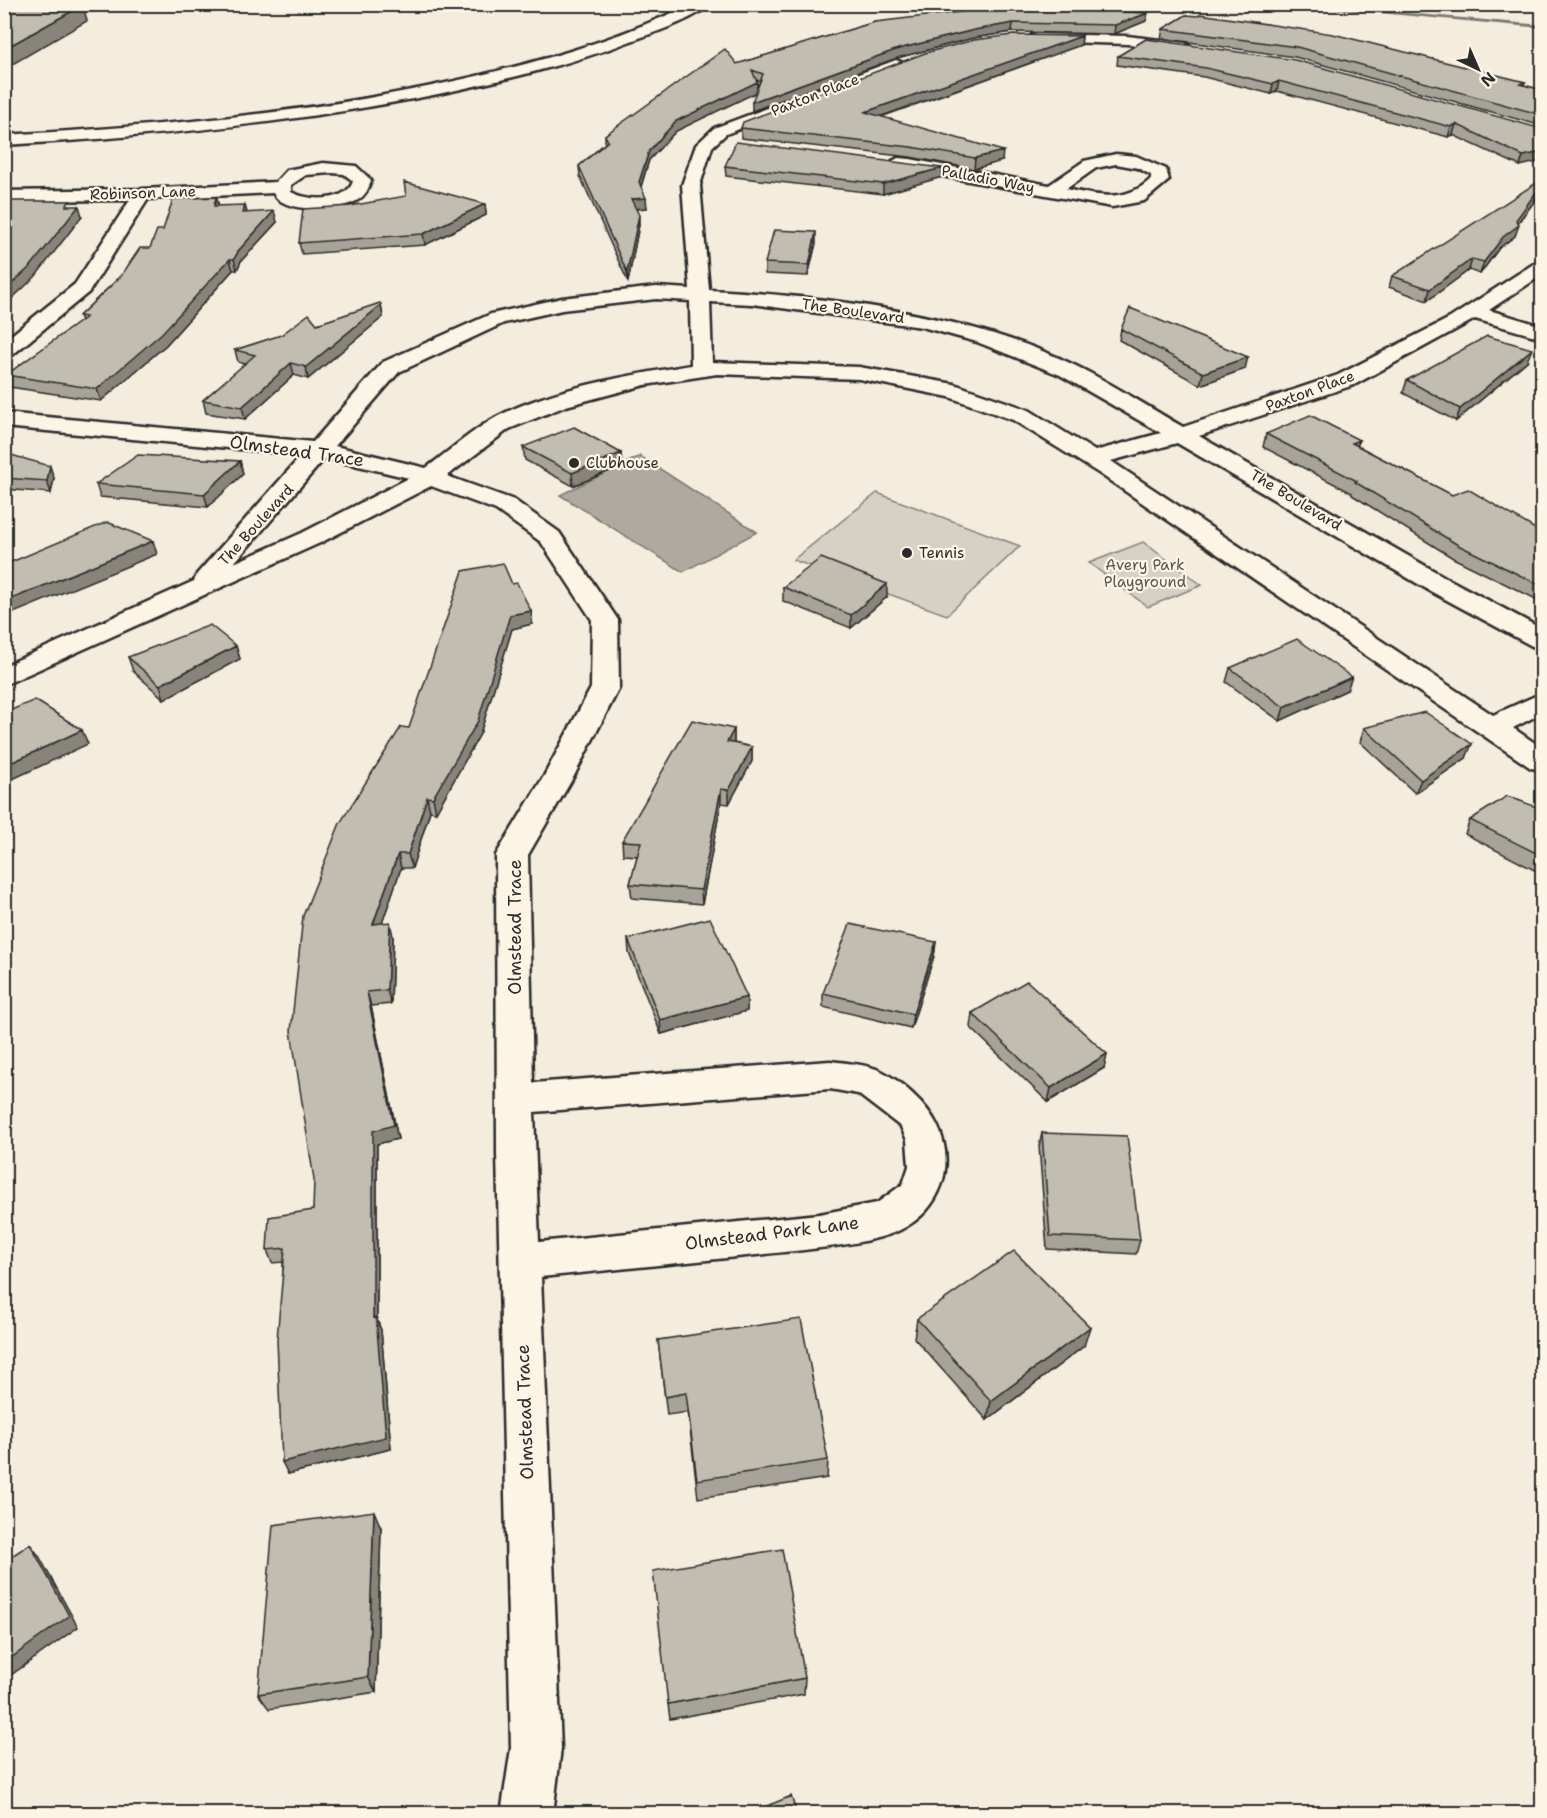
<svg xmlns="http://www.w3.org/2000/svg" width="1547" height="1818" viewBox="0 0 1547 1818" font-family="'Shantell Sans',sans-serif">
<style>
.green{fill:#d6d1c4;stroke:#807e78;stroke-width:1.5}
.water{fill:#afaaa0;stroke:#7a7771;stroke-width:1.5}
.lines{fill:none;stroke-linecap:round;stroke-linejoin:round}
.stream{fill:#7a7771;fill-rule:evenodd}
.minor-casing{stroke:#2b2b2b;stroke-width:5}
.primary-casing{stroke:#2b2b2b;stroke-width:5}
.minor{fill:#fcf5e5;fill-rule:evenodd}
.primary{fill:#fcf5e5;fill-rule:evenodd}
.wall{fill:#a7a398;stroke:#2b2b2b;stroke-width:1.5;fill-rule:evenodd}
.shaded-wall{fill:#88847c;stroke:#2b2b2b;stroke-width:1.5}
.building{fill:#c2bdb1;stroke:#2b2b2b;stroke-width:1.5}
.poi-dot{fill:#2b2b2b;stroke:#fcf5e5;stroke-width:2}
.labels{text-anchor:middle;dominant-baseline:central;stroke-width:4.5;stroke-linejoin:round;paint-order:stroke}
.far-street-label{font-size:15px;fill:#2b2b2b;stroke:#fcf5e5}
.far-poi-label{font-size:15px;fill:#2b2b2b;stroke:#fcf5e5;text-anchor:start}
.far-park-label{font-size:15px;fill:#565451;stroke:#fcf5e5}
.street-label{font-size:18px;fill:#2b2b2b;stroke:#fcf5e5}
</style>
<rect width="100%" height="100%" fill="#f4edde"/>
<filter id="ink" filterUnits="userSpaceOnUse"><feTurbulence type="fractalNoise" baseFrequency=".0167" numOctaves="2"/><feDisplacementMap in="SourceGraphic" scale="12" xChannelSelector="R" yChannelSelector="G"/><feConvolveMatrix kernelMatrix="1 2 1 2 8 2 1 2 1" color-interpolation-filters="sRGB"/></filter>
<g filter="url(#ink)">
<path class="green" d="M877 493 1020 546 947 615 793 560Z
M1143 542 1202 585 1148 607 1089 563Z"/>
<path class="water" d="M640 456 757 532 683 572 560 495Z"/>
<g class="lines">
<path class="stream" d="M1306 4 1542 25V28L1282 4Z"/>
<defs>
<path id="minor" d="M1037 34 1127 36 1185 43 1192 47 1185 51 1127 44 1032 41 1030 38 1032 35Z
M896 60 901 62 904 65 901 68 726 134 712 147 700 185 709 290C826 296 971 314 1076 366 1113 384 1148 407 1183 427L1338 375 1450 318 1535 263 1542 261V275L1489 310 1542 326V338L1475 319 1354 385 1199 436 1450 580 1542 629V648L1532 646 1432 592 1177 443 1111 461 1493 715 1542 693V713L1513 728 1542 748V770L1531 768 1100 474 1013 420 949 397 859 379 717 374 645 385 566 406 509 429 447 476 514 500 559 532 618 620 619 688 574 776 528 855 533 1083 830 1061C846 1063 864 1064 879 1070 900 1080 927 1104 937 1125 957 1165 941 1210 900 1230 869 1245 801 1250 766 1254 691 1262 616 1269 541 1277L561 1748 553 1814H501L511 1748 497 1153 496 855 544 776 591 688 592 620 541 542 496 510 431 486 320 543 4 685V666L194 581 197 574 302 455 4 427V413L313 442 383 362 491 314 562 298 656 287 690 289 682 185 696 145 714 128ZM656 299 690 301 691 365C631 375 546 389 493 419 469 433 448 452 426 468L335 446 399 372 504 323 562 310ZM710 302 752 304 922 327 977 342 1060 375 1161 433 1095 451 1029 410 954 384 859 367 712 362ZM325 458 409 478 302 533 234 563ZM830 1089 858 1094 901 1127 907 1140 909 1166 903 1184 877 1203 819 1214 539 1242 534 1112Z
M1116 154 1136 156 1166 169 1169 180 1144 201 1112 207 898 168 889 163 898 158 910 159 1049 185 1084 161ZM1116 164 1138 168 1151 175V179C1126 203 1097 196 1066 189L1096 168Z
M323 163 356 166 371 180C369 188 366 195 358 200 341 211 283 214 273 193L148 199 89 292 11 356 4 358V341L75 284 130 200 4 201V191L142 189 276 182 287 170ZM332 173 344 174 353 181C347 203 307 201 291 192V185L306 175Z"/>
<path id="primary" d="M691 4H710C694 20 653 33 631 41 569 65 504 80 438 94 295 123 150 137 4 145V135C148 127 291 115 432 86 521 67 609 44 691 4Z"/>
</defs>
<use href="#minor" class="minor-casing"/>
<use href="#primary" class="primary-casing"/>
<use href="#minor" class="minor"/>
<use href="#primary" class="primary"/>
</g>
<path class="wall" d="M1186 15 1525 82 1524 85 1542 90V126L1295 57 1161 38 1163 29Z
M1146 21 1114 34 1012 32 973 38 897 58 752 111 756 92 676 131 649 160 641 187 647 208 636 209 639 225 628 282 580 176 579 166 605 143V135L737 64 875 22ZM756 80 760 81 757 88V82Z
M1082 36 1081 45 881 117 1002 161 974 169 910 157 741 138V128Z
M1146 39 1542 129 1520 166 1453 135 1448 137 1277 91 1271 94 1204 77 1117 65 1118 56Z
M725 166 942 168V177L883 194 726 176Z
M1540 194 1518 223 1515 236 1499 248 1480 274 1469 270 1427 301 1389 287 1392 276Z
M216 197 219 206 247 213 277 222 241 261 237 270H233L166 345 101 401 10 387 6 375 81 321 79 316 150 248 163 230Z
M485 204 486 215 425 245 302 254 299 243Z
M816 243 808 276 765 274V263Z
M381 305 383 317 308 379 294 375 245 419 206 413 203 400 245 364 238 362 235 350 317 324Z
M1121 329 1245 369 1200 385 1119 340Z
M1527 361 1456 421 1403 393 1407 380Z
M1266 434 1358 446 1452 495 1542 533V602L1453 558 1352 495V493L1263 447Z
M523 447 621 453 622 466 573 486 525 460Z
M4 453 54 478 51 493 4 489Z
M240 461 243 474 208 507 100 497 96 484Z
M512 584 531 611 532 624 512 629 480 734 436 812 430 811 412 868H401L382 923 393 936 391 1004 371 1006 398 1139 377 1144V1320L381 1330 391 1449 288 1474 283 1262 272 1263 267 1250 313 1210 409 728Z
M783 587 887 597 851 628 783 601Z
M236 646 240 659 164 699 133 671 128 657Z
M1230 668 1347 690 1280 721 1226 682Z
M1364 728 1466 758 1415 793 1360 742Z
M734 729V743L752 747V761L729 804 721 803 702 904 632 898 630 884 637 856 623 855 622 841Z
M1542 809V874L1465 834 1470 820Z
M628 939 747 997V1011L661 1034 629 953Z
M936 942 934 956 911 1028 823 1007V993Z
M972 1013 1104 1068 1048 1102 970 1027Z
M1042 1133 1140 1240 1136 1254 1047 1249 1039 1146Z
M917 1319 1084 1346 987 1420 914 1338Z
M658 1340 828 1460 827 1478 698 1498 688 1412 667 1415Z
M381 1528 376 1692 269 1709 258 1694Z
M805 1678 804 1694 670 1719 668 1704Z"/>
<path class="shaded-wall" d="M83 5 87 21 4 69V49Z
M1148 13 1146 21 1114 34 1115 25Z
M1013 23 1012 32 973 38 897 58 752 111V102L898 49 974 30Z
M1082 36 1081 45 865 122V112Z
M1279 81 1277 91 1271 94 1273 84Z
M757 82V92L676 131 649 160 639 192V182L649 151 676 121Z
M1456 124 1453 135 1448 137 1451 127Z
M1003 151 1002 161 974 169 975 158Z
M1542 152V161L1520 166 1523 156Z
M942 168V177L883 194V184Z
M1542 184 1540 194 1513 229 1519 225 1515 236 1499 248 1480 274 1484 262Z
M216 197 219 208 214 206Z
M646 198 647 208 632 209 631 199Z
M485 204 486 215 425 245 423 234Z
M245 205 248 216 243 213Z
M79 206 82 216 35 277 4 306V291Z
M274 211 277 222 241 261 237 270 234 259 239 250Z
M639 215V225L628 282 627 272Z
M816 232V243L808 276 809 265Z
M230 259 233 270 166 345 101 401 97 389Z
M1472 259 1469 270 1427 301 1430 289Z
M381 305 383 317 308 379 306 367Z
M1532 349 1527 361 1456 421 1460 409Z
M1248 357 1245 369 1200 385 1203 373Z
M291 363 294 375 245 419 242 407Z
M1359 440 1356 452 1352 443Z
M621 453 622 466 573 486 572 473Z
M240 461 243 474 208 507 204 494Z
M50 466 54 478 51 493 47 481Z
M153 541 157 554 4 617V602Z
M887 584V597L851 628V615Z
M531 611 532 624 512 629 480 734 436 812 433 798 510 615Z
M236 646 240 659 164 699 160 685Z
M1352 677 1347 690 1280 721 1284 707Z
M734 729V742L728 755 727 742Z
M82 730 88 744 4 783V766Z
M1472 744 1466 758 1415 793 1421 780Z
M752 747V761L729 804V790Z
M721 789V803L702 904 701 890Z
M427 797 430 811 412 868 408 854Z
M398 854 401 868 377 938 373 924Z
M390 922 393 936 391 1004 387 990Z
M936 942 934 956 911 1028 913 1014Z
M367 992 371 1006 398 1139 377 1144V1320L381 1330 391 1449 288 1474 282 1462 373 1318Z
M747 997V1011L661 1034 660 1020Z
M1107 1054 1104 1068 1048 1102 1051 1088Z
M1090 1327 1084 1346 987 1420 991 1401Z
M374 1511 381 1528 376 1692 368 1677Z
M30 1544 39 1556 78 1627 4 1680V1663Z"/>
<path class="building" d="M4 4H68L83 5 4 49Z
M1011 6 1148 13 1115 25 1013 23 974 30 898 49 752 102 763 74 752 70 757 82 676 121 649 151 639 182 646 198 631 199 639 215 627 272 579 166 608 141 605 135 725 49 737 64 875 22Z
M1200 14 1333 34 1525 82 1520 84 1542 90V115L1297 47 1163 29 1186 15 1198 16Z
M1013 35 1082 36 865 112 1003 151 975 158 911 147 741 128 743 122 925 53 974 40Z
M1146 39 1295 60 1542 129V152L1523 156 1456 124 1451 127 1279 81 1273 84 1206 68 1118 56Z
M736 142 942 168 883 184 725 166Z
M1541 180 1542 182V184L1516 220 1519 225 1503 237 1484 262 1472 259 1430 289 1392 276Z
M404 182 485 204 423 234 299 243 303 209 350 206 406 196Z
M216 197 214 206 245 205 243 213 274 211 239 250 234 259H230L162 333 97 389 6 375 86 317 79 316 121 276 140 248H150L157 230H163L173 199Z
M4 201H70L66 206H79L31 266 4 291Z
M774 230 816 232 809 265 765 263Z
M380 303 381 305 306 367 291 363 242 407 203 400 255 355 235 350 281 335 309 314 317 324Z
M1130 308 1248 357 1203 373 1121 329Z
M1487 336 1532 349 1460 409 1407 380Z
M1310 415 1359 440 1352 443 1452 495 1468 489 1542 533V586L1458 545 1355 482 1357 481 1266 434Z
M574 427 621 453 572 473 523 447Z
M4 453 50 466 47 481 4 478Z
M138 455 240 461 204 494 96 484Z
M107 522 153 541 4 602V565Z
M821 558 887 584 851 615 783 587Z
M503 563 512 584 517 583 531 611 510 615 478 721 433 798 427 797 408 854H398L373 924 390 922 387 990 367 992 394 1125 373 1131V1318L376 1317 386 1437 282 1462 277 1339 285 1248 267 1250 269 1217 313 1210 314 1180 291 1031 303 916 340 823 401 727 409 728 463 571Z
M210 625 236 646 160 685 128 657Z
M1297 639 1352 677 1284 707 1230 668Z
M35 700 82 730 4 766V713Z
M1425 712 1472 744 1421 780 1364 728Z
M692 720 734 729 727 742 752 747 729 790 721 789 701 890 630 884 641 842 622 841Z
M1507 796 1542 809V856L1470 820Z
M710 918 747 997 660 1020 628 939Z
M850 924 936 942 913 1014 823 993Z
M1027 981 1107 1054 1051 1088 972 1013Z
M1042 1133 1127 1136 1140 1240 1050 1236Z
M1014 1251 1090 1327 991 1401 917 1319Z
M801 1319 828 1460 697 1480 686 1393 665 1397 658 1340Z
M374 1511 368 1677 258 1694 273 1525Z
M30 1544 69 1616 4 1663V1561Z
M782 1549 805 1678 668 1704 653 1571Z
M791 1796 797 1814H748Z"/>
</g>
<g class="poi-dot">
<circle cx="574" cy="463" r="6"/>
<circle cx="907" cy="553" r="6"/>
</g>
<g class="labels">
<g class="far-street-label">
<text transform="translate(815 95) rotate(-21)">Paxton Place</text>
<text transform="translate(988 179) rotate(11)">Palladio Way</text>
<text transform="translate(143 193) rotate(-2)">Robinson Lane</text>
<text transform="translate(853 311) rotate(8)">The Boulevard</text>
<text transform="translate(1310 391) rotate(-20)">Paxton Place</text>
<text transform="translate(1296 500) rotate(31)">The Boulevard</text>
<text transform="translate(256 525) rotate(-48)">The Boulevard</text>
</g>
<g class="far-poi-label">
<text x="586" y="463">Clubhouse</text>
<text x="919" y="553">Tennis</text>
</g>
<g class="far-park-label">
<text x="1145" y="565">Avery Park<tspan x="1145" dy="17">Playground</tspan></text>
</g>
<g class="street-label">
<text transform="translate(297 451) rotate(8)">Olmstead Trace</text>
<text transform="translate(515 927) rotate(-90)">Olmstead Trace</text>
<text transform="translate(772 1233) rotate(-7)">Olmstead Park Lane</text>
<text transform="translate(525 1412) rotate(-92)">Olmstead Trace</text>
</g>
</g>
<rect width="1547" height="1818" fill="none" stroke="#fcf5e5" stroke-width="24"/>
<rect x="12" y="12" width="1523" height="1794" fill="none" stroke="#2b2b2b" stroke-width="2" filter="url(#ink)"/>
<g transform="translate(1478 69) rotate(136)" stroke="#fcf5e5" stroke-width="4.5" paint-order="stroke">
<path d="M0-4.5L10 22L0 15L-10 22Z" fill="#2b2b2b"/>
<text y="-9" font-size="16" font-weight="bold" text-anchor="middle" fill="#2b2b2b">N</text>
</g>
</svg>
